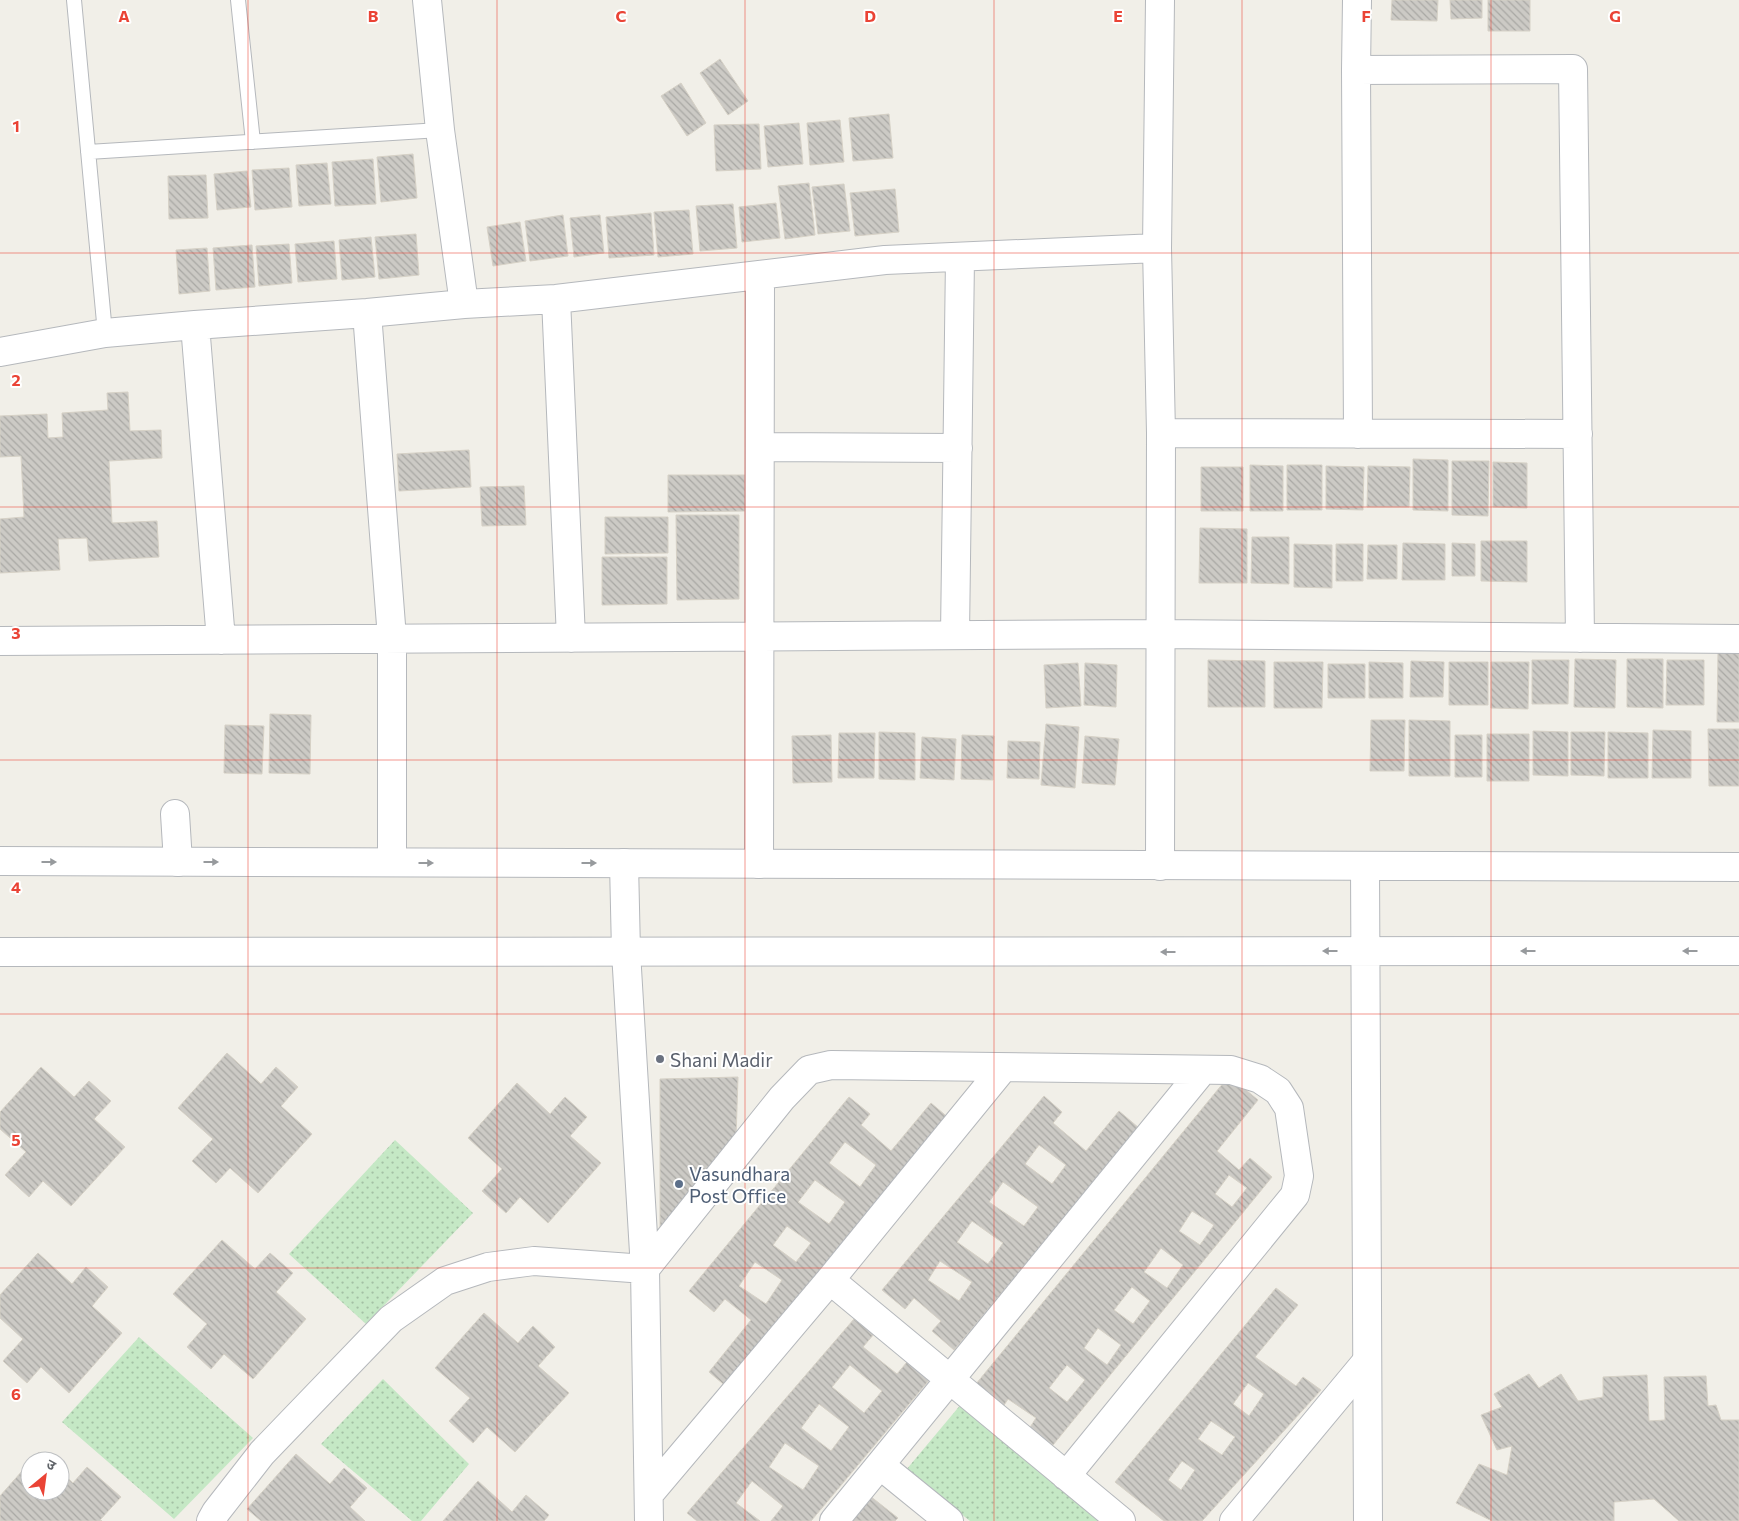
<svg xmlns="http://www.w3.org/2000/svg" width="1739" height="1521" viewBox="0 0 1739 1521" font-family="Commissioner,'Noto Sans Devanagari',sans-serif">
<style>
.park{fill:url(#park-dots)}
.building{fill:url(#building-back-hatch);stroke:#d6d1c6;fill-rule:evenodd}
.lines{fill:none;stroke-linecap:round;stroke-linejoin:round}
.service-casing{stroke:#b5b8bc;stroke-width:16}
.minor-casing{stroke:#b5b8bc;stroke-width:30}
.tertiary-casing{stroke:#b5b8bc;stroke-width:30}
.service{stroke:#fff;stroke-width:14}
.minor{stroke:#fff;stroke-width:28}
.tertiary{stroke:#fff;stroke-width:28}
.oneway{fill:#979a9d}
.grid{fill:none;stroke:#ea4335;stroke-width:1;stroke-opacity:0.55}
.worship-dot{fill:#6b7280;stroke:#fff;stroke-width:2}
.service-dot{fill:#5c6f8a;stroke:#fff;stroke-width:2}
.labels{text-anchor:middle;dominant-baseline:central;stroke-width:4;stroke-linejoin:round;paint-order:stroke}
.worship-label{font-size:19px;fill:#5b616d;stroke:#fff;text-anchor:start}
.service-label{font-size:19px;fill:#4e5e75;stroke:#fff;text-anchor:start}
.grid-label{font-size:16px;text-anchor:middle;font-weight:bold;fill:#ea4335;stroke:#fff;stroke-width:4;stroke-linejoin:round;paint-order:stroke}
</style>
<defs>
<pattern id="park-dots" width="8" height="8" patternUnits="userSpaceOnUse" patternTransform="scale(1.25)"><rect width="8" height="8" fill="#c5e8c5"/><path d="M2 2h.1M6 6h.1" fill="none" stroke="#a3c0a4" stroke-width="1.8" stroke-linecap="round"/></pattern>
<pattern id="building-back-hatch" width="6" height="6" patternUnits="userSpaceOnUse" patternTransform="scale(1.25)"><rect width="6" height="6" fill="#cccac5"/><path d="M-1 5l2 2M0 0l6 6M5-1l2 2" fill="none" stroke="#a9a8a4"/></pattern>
</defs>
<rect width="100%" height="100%" fill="#f1efe8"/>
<path class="park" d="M395 1140 473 1213 366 1324 289 1254Z
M139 1337 253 1438 174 1519 62 1422Z
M383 1379 469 1464 421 1521H412L321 1444Z
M962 1403 1113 1521H970L906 1470Z"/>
<path class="building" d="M1392 0H1438L1437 21 1391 20Z
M1450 0H1482V18L1451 19Z
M1488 0H1530V31H1488Z
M720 59 748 101 728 115 700 73Z
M681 83 706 123 687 136 661 96Z
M889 114 893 158 853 161 849 118Z
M840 120 844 162 810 165 807 123Z
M799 123 803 164 768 167 764 126Z
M759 124 761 169 716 171 714 125Z
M413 154 417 198 381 202 377 157Z
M373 159 376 204 335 206 332 162Z
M327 163 331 204 299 206 296 165Z
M289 168 292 207 255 210 252 170Z
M247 171 251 207 217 210 214 174Z
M206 175 208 218 169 219 168 176Z
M809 183 815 235 785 239 778 186Z
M844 184 850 231 818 234 812 187Z
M895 189 899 232 855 236 850 193Z
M776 203 780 238 742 242 739 207Z
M733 204 737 248 700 251 696 206Z
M689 210 693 254 658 257 654 212Z
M651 213 654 255 609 258 606 217Z
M563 215 568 256 530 261 525 221Z
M600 215 604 253 574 257 570 218Z
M520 222 526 261 493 266 487 227Z
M416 234 419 275 379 279 375 237Z
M371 237 375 277 342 280 339 240Z
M334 241 337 279 298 282 295 244Z
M289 244 292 283 259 286 256 246Z
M252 245 255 287 216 290 213 248Z
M207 248 210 291 179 294 176 250Z
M128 392 130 431 161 430 162 458 109 461 112 523 157 521 159 557 89 561 87 538 58 539 60 570 0 573V519L24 517 21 456 0 457V416L47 414 48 438 63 437 62 413 108 410 107 393Z
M469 450 471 487 399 491 397 454Z
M1413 459 1448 460V511L1413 510Z
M1452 461H1489L1488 516 1452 515Z
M1493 462 1527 463V508L1493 507Z
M1250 465 1283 466V511H1250Z
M1287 465H1322V510H1287Z
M1326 466 1364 467 1363 510 1326 509Z
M1368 466 1410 467 1409 507H1367Z
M1201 467H1243V511H1201Z
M668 475H745L746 511 668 512Z
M524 486 526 525 482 526 480 487Z
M676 515H739V599L677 600Z
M605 517H668V553L605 554Z
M1200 528 1247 529V583H1199Z
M1252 537H1289V584L1251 583Z
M1481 541H1527V582L1481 581Z
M1403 543 1445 544V580H1402Z
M1452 543 1475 544V576H1452Z
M1294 544 1332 545V588L1294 587Z
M1336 544H1363V581H1336Z
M1368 545H1397V579H1367Z
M602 557H667V604L602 605Z
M1718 651H1739V722H1717Z
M1575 659 1616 660 1615 708 1574 707Z
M1627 659H1663V708L1627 707Z
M1208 660 1265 661V707H1208Z
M1532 660H1569L1568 704H1532Z
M1667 660H1704V705H1666Z
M1411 661 1444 662 1443 697H1410Z
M1274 662H1323L1322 708H1274Z
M1369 662 1403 663V698H1369Z
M1449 662H1488V705H1449Z
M1491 662H1529L1528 709 1491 708Z
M1078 663 1081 706 1046 708 1044 665Z
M1085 663 1117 665 1116 707 1084 705Z
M1328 664H1365V698H1328Z
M270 714 311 715 310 774 269 773Z
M1371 720H1405L1404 771H1370Z
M1409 720 1450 721V776H1409Z
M1046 724 1079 727 1075 788 1041 785Z
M225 725 264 726 262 774 224 773Z
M1708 729H1739V786H1709Z
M1653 730 1691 731V778H1652Z
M1533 731 1568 732V776L1533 775Z
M879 732 915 733V780L879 779Z
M1571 732H1605L1604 776 1571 775Z
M1608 732 1648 733V778H1608Z
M839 733H875L874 778H838Z
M1487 734H1529V781H1487Z
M831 735 832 782 793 783 792 736Z
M962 735 994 736 993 780 961 779Z
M1455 735H1482V777H1455Z
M1085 736 1119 739 1115 785 1082 783Z
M922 737 956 739 954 780 920 778Z
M1008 741 1040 742 1039 779 1007 778Z
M227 1053 261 1084 276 1067 298 1087 281 1106 312 1134 258 1193 230 1168 216 1183 192 1161 213 1139 178 1108Z
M41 1067 74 1097 89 1081 111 1101 94 1119 125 1147 71 1206 43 1181 29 1197 5 1175 26 1152 0 1129V1112Z
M1229 1076 1258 1100 1217 1151 1239 1170 1250 1158 1272 1177 1053 1445 1029 1429 1036 1418 1008 1399 1001 1410 971 1390ZM1229 1175 1247 1188 1232 1207 1215 1194ZM1192 1211 1214 1225 1200 1245 1179 1231ZM1161 1248 1183 1265 1167 1288 1144 1272ZM1132 1287 1150 1301 1133 1324 1114 1310ZM1098 1328 1121 1345 1107 1365 1084 1348ZM1067 1365 1085 1380 1067 1402 1049 1388Z
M738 1077 736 1138 660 1230V1079Z
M517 1083 550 1114 565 1097 587 1117 570 1136 601 1163 548 1223 520 1197 506 1213 482 1191 502 1169 468 1138Z
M1044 1096 1062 1112 1053 1123 1086 1151 1119 1111 1139 1128 954 1350 932 1331 941 1321 914 1298 905 1309 882 1290ZM1039 1145 1066 1165 1052 1184 1025 1164ZM1003 1182 1038 1207 1024 1226 989 1202ZM972 1221 1003 1243 988 1264 957 1242ZM940 1261 972 1282 959 1301 928 1280Z
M849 1097 870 1114 861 1125 891 1151 931 1103 951 1120 729 1389 709 1372 751 1320 725 1299 714 1312 689 1291ZM845 1142 876 1165 860 1187 829 1163ZM815 1180 845 1202 829 1224 798 1202ZM787 1226 811 1243 796 1262 773 1245ZM755 1262 782 1280 766 1304 739 1286Z
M222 1240 255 1269 270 1253 293 1273 276 1292 306 1319 253 1379 224 1354 211 1369 187 1347 207 1324 173 1294Z
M38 1253 72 1284 86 1267 108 1287 92 1306 122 1333 69 1393 41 1367 27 1383 3 1361 23 1339 0 1318V1295Z
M1276 1288 1298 1305 1255 1357 1296 1386 1303 1377 1321 1390 1202 1521H1164L1115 1482ZM1248 1383 1264 1394 1249 1416 1233 1404ZM1211 1421 1235 1437 1222 1455 1198 1439ZM1182 1461 1195 1470 1181 1490 1168 1480Z
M484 1313 518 1343 533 1326 555 1347 538 1366 569 1393 515 1452 487 1427 473 1443 449 1421 470 1398 435 1368Z
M854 1319 874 1334 863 1347 897 1374 907 1362 930 1379 811 1521H771L783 1506 752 1481 736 1503 760 1521H722L720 1520 719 1521H697L687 1513ZM850 1365 882 1391 864 1413 832 1387ZM819 1404 849 1427 831 1451 801 1428ZM785 1443 819 1466 803 1490 769 1467Z
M1529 1374 1539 1388 1561 1374 1578 1401 1603 1397V1377L1647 1375 1649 1421 1665 1420 1664 1377 1706 1376 1708 1406 1716 1405 1721 1420H1739V1521H1679L1654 1499 1614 1502V1521H1492L1456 1503 1479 1464 1507 1475 1512 1446 1497 1450 1481 1415 1502 1407 1494 1394Z
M39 1452 49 1461H31Z
M296 1454 330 1484 344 1468 367 1488 350 1507 365 1521H261L247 1509Z
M30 1462V1491H60V1471L73 1483 87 1467 121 1497 100 1520 102 1521H0V1496Z
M478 1481 512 1512 526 1495 549 1515 544 1521H443Z
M870 1496 898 1518 895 1521H851Z"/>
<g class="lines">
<defs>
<path id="service" d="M74 0 105 333
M238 0 253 142
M88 152 440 130"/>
<path id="minor" d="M427 0 440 130 464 304
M1357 0 1356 70 1358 434
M1356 70 1573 69 1580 638
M556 299 571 638
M367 313 392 638V862
M195 325 221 640
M0 352 105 333 195 325 367 313 464 304 556 299 885 260 1157 248
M1161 433 1578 434
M761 447 958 448
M955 635 960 258
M0 641 1160 634 1739 639
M175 814 178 862
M624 863 626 952 645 1269 649 1521
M759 864 760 275
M1160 866 1161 433 1157 248 1160 0
M830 1280 1121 1521
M880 1465 949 1521
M650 1493 830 1280 1003 1068
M211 1521 216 1512 262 1453 391 1319 445 1281 488 1267 534 1261 645 1269 782 1098 809 1070 831 1065 1231 1070 1260 1079 1278 1091 1289 1108 1299 1176 1295 1195 1066 1476
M834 1521 1202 1071
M1234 1521 1367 1361"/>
<path id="tertiary" d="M0 861 1739 867
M1365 866 1368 1521
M0 952 1739 951"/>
</defs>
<use href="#service" class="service-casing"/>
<use href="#minor" class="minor-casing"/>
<use href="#tertiary" class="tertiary-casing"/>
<use href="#service" class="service"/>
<use href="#minor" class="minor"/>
<use href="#tertiary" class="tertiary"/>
</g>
<defs><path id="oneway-solid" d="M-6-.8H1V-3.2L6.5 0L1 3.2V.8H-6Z" transform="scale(1.25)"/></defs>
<g class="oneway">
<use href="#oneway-solid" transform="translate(49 862)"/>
<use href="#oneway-solid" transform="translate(211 862)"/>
<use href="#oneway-solid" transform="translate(426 863)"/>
<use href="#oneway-solid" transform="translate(589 863)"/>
<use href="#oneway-solid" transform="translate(1330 951) rotate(180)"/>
<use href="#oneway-solid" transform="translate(1528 951) rotate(-180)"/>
<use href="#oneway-solid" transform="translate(1690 951) rotate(-180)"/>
<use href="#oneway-solid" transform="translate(1168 952) rotate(180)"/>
</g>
<path class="grid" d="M248 0V1521M497 0V1521M745 0V1521M994 0V1521M1242 0V1521M1491 0V1521M0 253H1739M0 507H1739M0 760H1739M0 1014H1739M0 1268H1739"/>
<circle class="worship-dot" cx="660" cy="1059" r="5"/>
<circle class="service-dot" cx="679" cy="1184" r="5"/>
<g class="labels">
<g class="worship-label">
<text x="670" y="1059">Shani Madir</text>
</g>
<g class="service-label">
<text x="689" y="1173">Vasundhara<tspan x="689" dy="22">Post Office</tspan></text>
</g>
</g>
<g class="grid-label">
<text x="124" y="22">A</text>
<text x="373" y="22">B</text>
<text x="621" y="22">C</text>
<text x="870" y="22">D</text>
<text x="1118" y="22">E</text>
<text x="1366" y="22">F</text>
<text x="1615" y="22">G</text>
<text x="16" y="132">1</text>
<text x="16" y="386">2</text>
<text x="16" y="639">3</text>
<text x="16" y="893">4</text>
<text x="16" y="1146">5</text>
<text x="16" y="1400">6</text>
</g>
<g transform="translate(45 1476) rotate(29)"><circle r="24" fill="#ffffff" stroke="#bfc1c3"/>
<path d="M0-4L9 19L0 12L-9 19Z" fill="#ea4335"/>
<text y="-8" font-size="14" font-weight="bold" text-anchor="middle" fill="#5f6368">उ</text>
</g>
</svg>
